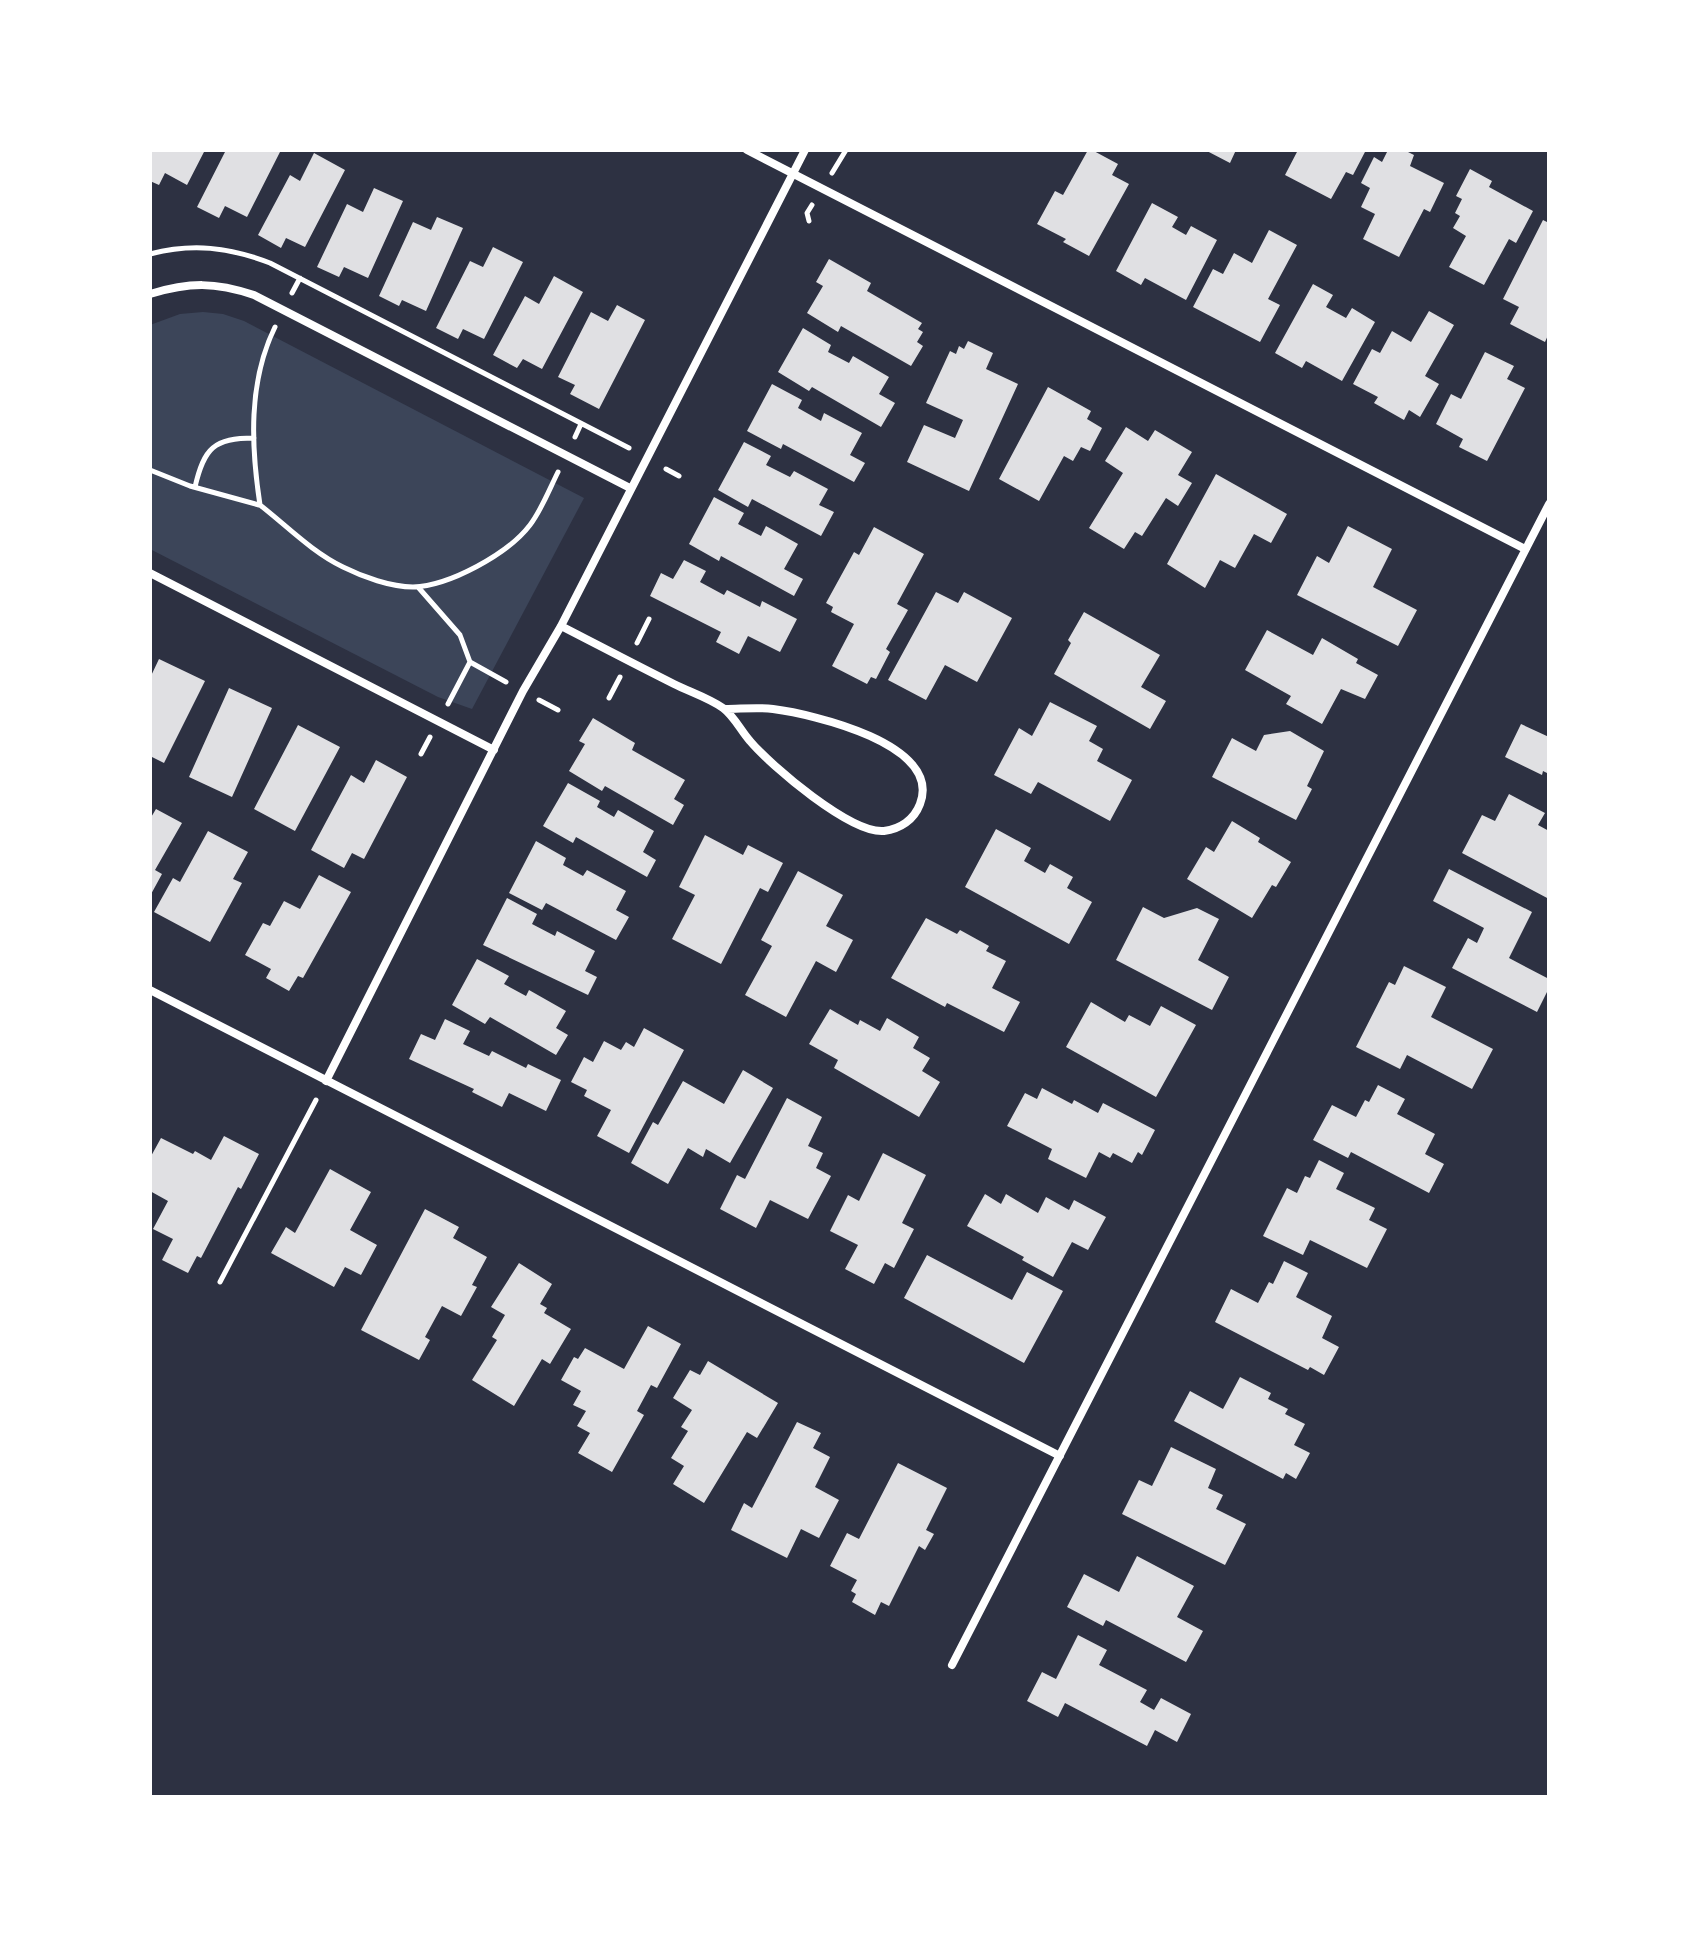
<svg xmlns="http://www.w3.org/2000/svg" width="1699" height="1947" viewBox="0 0 1699 1947" font-family="'Source Serif 4',serif">
<style>
.green{fill:#3c4559}
.building{fill:#e0e0e3}
.lines{fill:none;stroke-linecap:round;stroke-linejoin:round}
.path{stroke:#fff;stroke-width:5}
.minor{stroke:#fff;stroke-width:8}
</style>
<rect width="100%" height="100%" fill="#2d3142"/>
<path class="green" d="M203 312 223 314 244 321 584 498 472 709 438 697 150 549V325L180 314Z"/>
<path class="building" d="M150 150H205L187 185 165 173 159 185 150 181Z
M226 150H281L247 217 225 206 219 218 197 207Z
M1088 150H1092L1118 164 1112 175 1129 184 1089 256 1063 242 1066 239 1037 224 1055 191 1063 195Z
M1205 150H1236L1230 163Z
M1298 150H1366L1353 175 1346 172 1331 199 1285 175Z
M1388 150H1404L1414 155 1410 166 1444 183 1430 212 1424 209 1399 257 1363 239 1375 214 1361 207 1370 188 1361 183 1374 157 1382 162Z
M314 153 345 170 305 247 286 238 281 248 258 235 290 175 300 181Z
M1470 169 1492 181 1489 187 1533 211 1516 243 1509 239 1484 285 1449 267 1466 236 1453 228 1460 216 1455 213 1462 199 1456 196Z
M374 188 403 201 368 278 344 267 339 277 317 267 347 204 363 212Z
M1152 203 1178 217 1172 227 1186 235 1191 226 1217 240 1186 300 1145 278 1141 285 1116 271Z
M437 217 463 228 426 311 402 300 399 306 379 296 413 222 431 230Z
M1543 220 1549 223V333L1545 342 1510 324 1519 307 1503 299Z
M1269 230 1297 245 1268 299 1280 305 1260 342 1193 307 1213 269 1223 274 1234 253 1252 263Z
M493 247 523 262 484 339 463 329 458 339 436 328 470 261 483 267Z
M829 259 871 283 867 291 922 323 918 329 923 332 917 342 923 346 911 366 841 326 838 332 807 313 823 286 816 282Z
M554 276 583 292 542 369 523 359 517 368 493 355 525 296 539 304Z
M1313 284 1333 295 1326 307 1346 318 1352 308 1375 322 1342 381 1306 361 1302 368 1275 353Z
M617 305 645 320 599 409 570 394 575 385 558 377 591 312 608 321Z
M1429 311 1454 325 1425 376 1439 384 1420 417 1409 410 1404 420 1374 403 1378 397 1353 384 1372 349 1380 353 1392 331 1411 342Z
M803 328 831 345 828 352 849 363 853 356 889 377 879 394 895 403 881 427 812 387 809 391 778 372Z
M968 341 993 353 986 369 1018 384 969 491 907 462 924 425 955 438 963 420 926 403 950 351 956 354 959 346 964 349Z
M1485 352 1514 366 1507 379 1525 388 1487 461 1459 447 1463 439 1436 424 1451 394 1461 399Z
M772 384 802 400 798 408 821 421 824 413 862 433 850 455 865 463 854 482 783 444 781 449 747 431Z
M1048 387 1091 411 1087 419 1102 428 1090 451 1081 447 1073 461 1064 456 1039 501 999 479Z
M1126 427 1148 441 1155 430 1192 452 1178 475 1192 483 1178 506 1166 498 1142 536 1135 532 1124 549 1089 528 1123 473 1105 461Z
M744 442 771 456 766 465 790 477 794 471 828 489 819 505 834 512 821 536 752 499 748 507 718 490Z
M1216 474 1287 514 1271 543 1254 534 1235 568 1220 560 1205 588 1167 564Z
M714 497 744 513 738 524 761 536 766 526 798 544 784 569 803 579 794 596 721 556 719 561 689 544Z
M1348 526 1392 549 1373 587 1417 610 1398 646 1297 595 1317 556 1329 563Z
M874 527 924 554 897 604 908 610 886 649 890 652 876 679 871 677 867 684 832 666 854 624 831 612 833 607 826 603 854 552 859 555Z
M684 560 706 571 700 582 724 595 727 590 760 607 762 601 797 619 780 652 748 636 739 654 716 642 721 632 650 596 661 573 673 579Z
M936 592 958 603 964 592 1012 618 977 682 945 665 926 700 888 680Z
M1084 612 1160 655 1141 687 1166 701 1150 729 1054 674 1071 643 1068 640Z
M1267 630 1313 655 1322 638 1358 659 1356 663 1378 675 1365 699 1341 689 1322 724 1286 704 1291 696 1245 670Z
M159 659 205 681 164 763 150 756V678Z
M229 688 272 708 232 797 189 777Z
M1050 702 1097 726 1089 741 1103 749 1097 761 1132 780 1110 821 1038 782 1031 794 994 775 1019 728 1032 736Z
M593 718 635 743 632 750 685 780 674 799 684 805 673 825 605 786 602 791 569 771 585 744 579 741Z
M1521 724 1549 737V774L1543 771 1542 775 1505 757Z
M298 725 340 747 295 831 254 809Z
M1290 731 1324 751 1307 786 1312 789 1296 820 1212 777 1232 738 1256 751 1264 735Z
M376 760 407 777 364 859 352 853 344 868 311 850 351 775 364 783Z
M568 783 600 801 597 807 614 817 618 810 654 831 643 852 656 860 647 877 576 837 573 843 543 826Z
M1509 794 1545 813 1538 825 1549 831V899L1462 853 1482 815 1495 821Z
M156 809 182 823 155 870 162 874 150 896V819Z
M1232 821 1260 838 1258 842 1291 862 1276 887 1272 885 1252 918 1187 879 1206 847 1214 852Z
M996 829 1031 848 1024 861 1045 873 1050 864 1073 877 1067 888 1092 902 1069 944 965 887Z
M208 831 248 852 233 879 242 883 210 942 154 912 173 878 180 882Z
M705 835 743 855 748 845 783 863 768 892 760 888 721 964 672 939 695 895 679 887Z
M536 841 566 858 563 865 583 876 587 870 626 891 616 910 629 917 616 940 546 903 542 910 509 893Z
M1449 869 1532 912 1509 958 1549 979V988L1537 1012 1452 968 1468 938 1477 943 1484 928 1433 901Z
M798 871 843 895 826 926 853 940 836 972 816 961 786 1017 745 995 772 946 761 940Z
M319 875 351 892 303 978 298 976 289 991 266 978 271 969 245 955 263 923 270 926 284 901 300 909Z
M507 898 537 914 532 924 555 936 557 931 595 951 585 971 597 977 588 995 483 945Z
M1143 907 1164 918 1197 908 1219 919 1198 960 1229 977 1212 1010 1116 960Z
M926 918 957 934 960 930 989 946 986 951 1006 961 992 988 1020 1002 1004 1032 947 1003 945 1007 891 978Z
M477 959 509 976 504 984 526 996 529 990 566 1011 556 1028 568 1035 556 1055 490 1017 485 1024 452 1005Z
M1404 966 1446 987 1431 1017 1493 1049 1472 1089 1407 1055 1400 1069 1356 1047 1389 982 1395 985Z
M1091 1002 1125 1022 1129 1015 1150 1026 1161 1006 1196 1025 1156 1097 1066 1047Z
M830 1009 858 1025 860 1020 880 1031 887 1018 919 1037 913 1048 930 1058 922 1071 940 1082 919 1117 834 1068 838 1060 809 1044Z
M445 1019 470 1031 463 1044 489 1056 492 1051 526 1068 528 1064 561 1080 546 1111 509 1093 502 1107 472 1092 474 1089 409 1059 421 1034 435 1040Z
M644 1028 684 1050 629 1153 597 1136 611 1110 584 1096 587 1090 571 1082 584 1057 593 1062 604 1041 621 1050 626 1042 634 1047Z
M743 1070 773 1088 730 1163 706 1149 703 1157 688 1148 668 1184 631 1163 653 1122 658 1125 683 1081 724 1104Z
M1378 1085 1405 1099 1397 1114 1435 1134 1425 1154 1444 1164 1429 1193 1351 1152 1348 1158 1313 1140 1332 1105 1356 1117 1365 1100 1369 1102Z
M1042 1088 1072 1104 1074 1100 1098 1113 1103 1103 1155 1130 1142 1155 1138 1152 1132 1163 1113 1153 1110 1158 1099 1152 1086 1178 1048 1159 1052 1149 1007 1126 1025 1093 1037 1099Z
M787 1098 822 1117 808 1146 823 1153 816 1168 831 1176 808 1219 770 1200 756 1228 720 1209 737 1175 745 1179Z
M224 1136 259 1154 241 1189 238 1187 201 1258 197 1256 188 1273 162 1260 173 1239 153 1229 168 1201 150 1191V1158L161 1138 193 1154 195 1151 211 1160Z
M883 1153 926 1175 902 1223 914 1229 894 1268 885 1263 874 1284 845 1269 858 1245 830 1231 848 1195 859 1201Z
M1319 1160 1344 1173 1336 1189 1375 1208 1369 1220 1387 1229 1367 1268 1310 1240 1303 1255 1263 1236 1287 1188 1297 1193 1305 1176 1310 1178Z
M330 1169 371 1192 350 1230 377 1245 361 1275 345 1267 334 1287 271 1253 286 1227 295 1233Z
M985 1194 1001 1204 1006 1194 1038 1213 1046 1197 1069 1210 1074 1200 1106 1217 1088 1250 1072 1242 1053 1277 1022 1260 1024 1257 967 1226Z
M425 1209 459 1227 453 1238 487 1257 472 1285 477 1287 461 1316 442 1306 425 1337 430 1340 419 1360 361 1330Z
M927 1255 1012 1300 1027 1272 1063 1291 1024 1363 904 1298Z
M1284 1261 1308 1273 1296 1297 1332 1316 1322 1338 1339 1347 1324 1375 1310 1367 1308 1370 1215 1322 1231 1289 1258 1303 1269 1282 1273 1284Z
M519 1263 552 1284 540 1304 547 1308 544 1313 571 1329 550 1364 542 1359 514 1406 472 1380 497 1340 492 1337 505 1315 491 1307Z
M648 1326 681 1344 657 1388 651 1385 637 1411 644 1415 612 1472 578 1453 590 1433 577 1426 586 1411 573 1405 581 1391 561 1380 574 1357 578 1359 585 1348 624 1369Z
M708 1361 778 1403 757 1438 747 1432 704 1503 673 1484 684 1466 671 1458 688 1431 681 1427 692 1410 673 1398 690 1370 700 1375Z
M1240 1377 1271 1393 1268 1399 1288 1409 1285 1414 1305 1424 1294 1445 1310 1453 1296 1479 1286 1473 1283 1479 1174 1421 1190 1391 1223 1409Z
M797 1422 821 1433 813 1448 830 1457 815 1487 839 1500 819 1538 801 1529 787 1558 731 1530 744 1503 752 1508Z
M1171 1447 1216 1469 1208 1488 1223 1495 1216 1509 1246 1524 1225 1565 1122 1514 1139 1480 1152 1486Z
M898 1463 947 1488 926 1530 934 1534 925 1550 919 1546 889 1606 881 1602 875 1615 852 1602 856 1594 851 1591 857 1580 830 1566 847 1533 859 1539Z
M1137 1556 1194 1586 1177 1617 1203 1631 1186 1662 1106 1620 1103 1626 1067 1607 1084 1574 1119 1592Z
M1078 1635 1107 1650 1099 1665 1147 1690 1140 1702 1154 1710 1161 1698 1191 1714 1177 1742 1155 1730 1147 1746 1065 1703 1058 1717 1027 1701 1042 1672 1056 1679Z"/>
<g class="lines">
<path class="path" d="M832 173 846 150
M809 221 807 213 812 205
M150 254C192 243 229 247 270 263L629 448
M292 293 300 278
M275 327C248 382 251 446 260 505 287 526 312 552 343 567 363 577 391 587 413 587 449 586 508 554 530 525 542 509 549 490 558 472
M575 437 581 424
M666 469 679 476
M150 470 190 486 259 505
M195 487C204 448 214 438 254 438
M418 587 460 635 470 662 506 682
M637 643 649 619
M609 698 620 677
M539 700 558 710
M448 704 470 662
M421 754 430 737
M220 1282 316 1100"/>
<path class="minor" d="M747 150 1525 549
M150 294C190 282 215 282 254 295L630 488
M150 573 494 750
M561 626C598 645 636 665 674 684 690 692 709 698 723 708 734 716 741 731 750 741 771 766 851 834 884 831 900 829 914 820 920 804 943 744 812 714 773 709 758 707 740 709 725 709
M150 990 1060 1456
M326 1081 523 691 561 626 805 150
M952 1665 1549 504"/>
</g>
<rect width="1699" height="1947" fill="none" stroke="#ffffff" stroke-width="304"/>
</svg>
